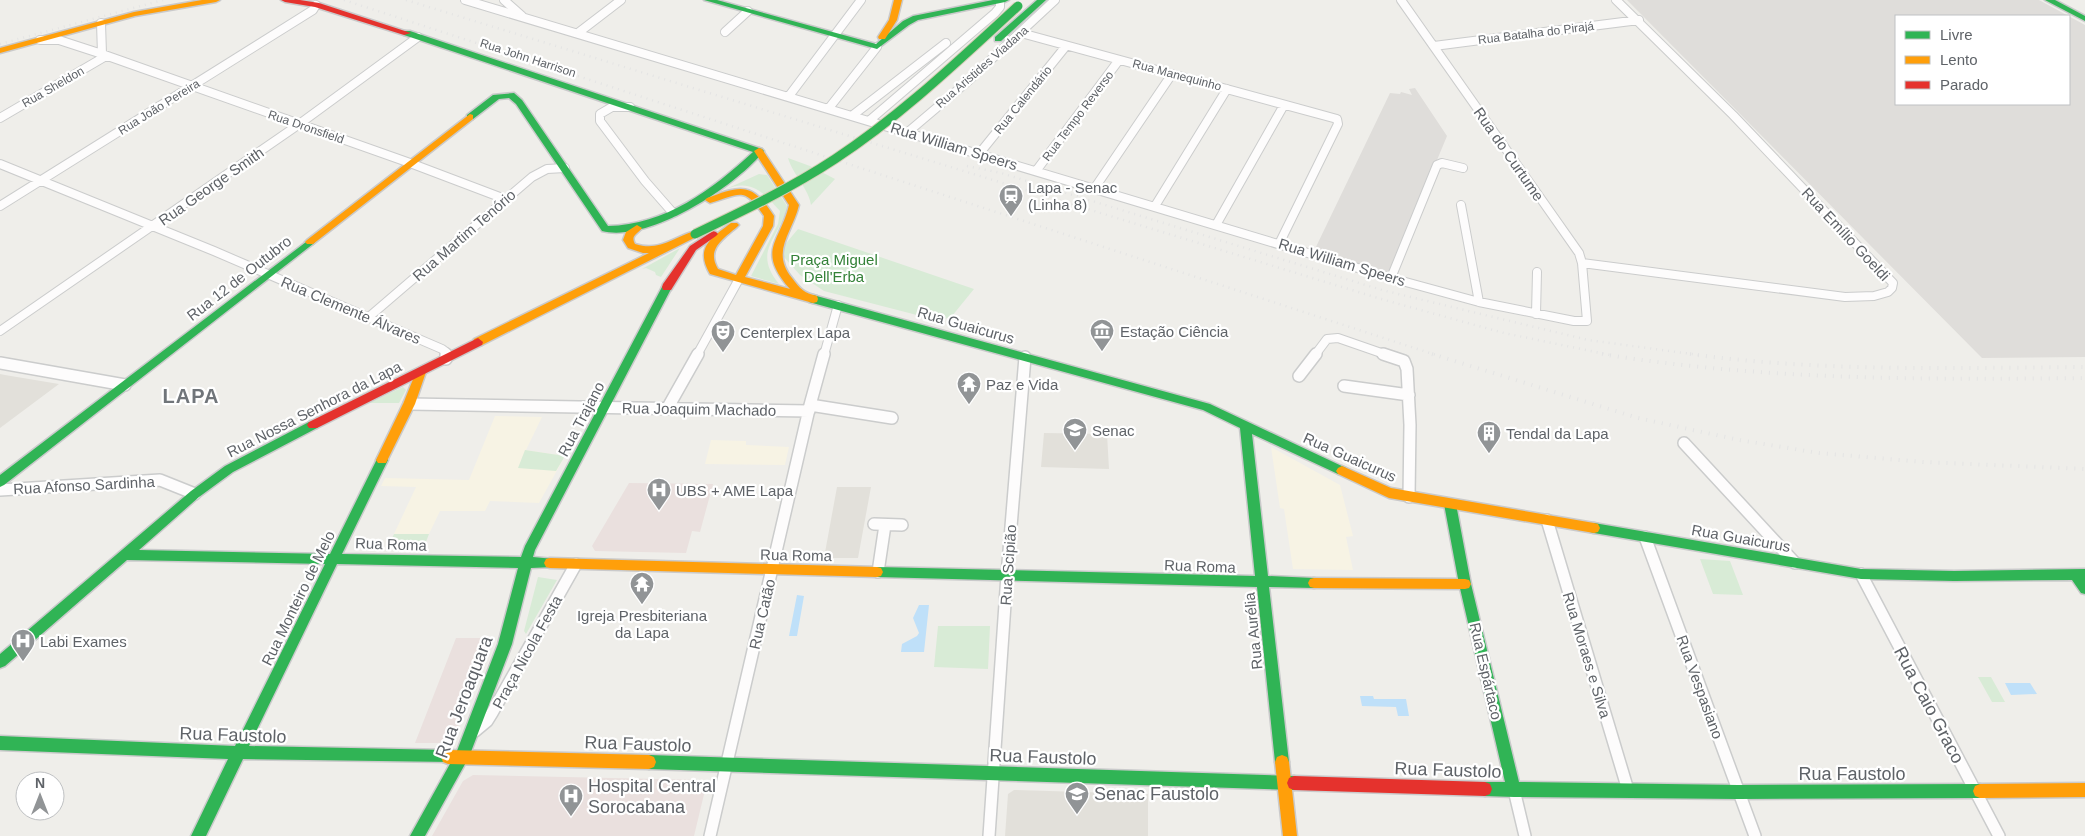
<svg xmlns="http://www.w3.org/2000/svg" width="2085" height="836" viewBox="0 0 2085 836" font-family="Arial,sans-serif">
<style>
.commercial{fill:#f7f3e4}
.industrial{fill:#dfddda;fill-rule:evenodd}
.education{fill:#e2e0da}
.medical{fill:#eae0de}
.green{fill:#d8ebd6}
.water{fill:#bfe0f9}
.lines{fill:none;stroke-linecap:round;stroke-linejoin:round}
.street-far1-casing{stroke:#cbcccc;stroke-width:10}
.street-casing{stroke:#cbcccc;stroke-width:14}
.fast-casing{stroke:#cacacb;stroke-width:3}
.slow-casing{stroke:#cacacb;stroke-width:3}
.jam-casing{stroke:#cacacb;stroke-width:3}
.street-far1{stroke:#fdfcfc;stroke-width:8}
.street{stroke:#fdfcfc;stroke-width:11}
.fast{fill:#30b455;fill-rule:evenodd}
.slow{fill:#ff9f0a;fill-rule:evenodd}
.jam{fill:#e5322d;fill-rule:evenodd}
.rail-far1{stroke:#e4e4e4;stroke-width:2.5;stroke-dasharray:1 5;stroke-linecap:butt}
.rail{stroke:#e4e4e4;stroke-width:4;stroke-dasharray:1 7;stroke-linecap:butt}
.fast-bridge-casing{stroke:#d7ceb8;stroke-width:11;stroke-linecap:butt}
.fast-bridge{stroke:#30b455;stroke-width:9}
.labels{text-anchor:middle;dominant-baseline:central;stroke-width:4.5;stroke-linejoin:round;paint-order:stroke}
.far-street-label{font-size:12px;fill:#5f6368;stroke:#fff}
.street-label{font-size:15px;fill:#5f6368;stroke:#fff}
.poi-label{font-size:15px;fill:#5f6368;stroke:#fff;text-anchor:start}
.park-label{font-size:15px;fill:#348238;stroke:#fff}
.near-street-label{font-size:18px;fill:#5f6368;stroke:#fff}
.near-poi-label{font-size:18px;fill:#5f6368;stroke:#fff;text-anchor:start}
.district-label{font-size:20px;font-weight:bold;letter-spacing:1px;fill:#70757a;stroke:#fff}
</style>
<rect width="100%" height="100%" fill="#efeeea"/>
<path class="commercial" d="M495 416 542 417 526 450 565 456 539 503 490 501 485 511H440L429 534H394L416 487 381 486 385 478 469 480Z
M711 440 746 441V445L789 447 785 465 705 464Z
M1271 447 1340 485 1353 536 1346 537 1353 570 1293 569 1284 509 1280 508Z"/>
<path class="industrial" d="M1627 0H2039L2085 25V357L1982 358ZM1896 16H2069V104H1896Z
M1415 88 1447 136 1390 273 1314 251 1390 93 1400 94 1401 92 1412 95 1409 89Z"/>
<path class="education" d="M0 374 5 375 59 384 0 428Z
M1044 433 1107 434 1109 469 1041 467Z
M837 487H871L858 558H824Z
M1014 790 1148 794V836H1005L1008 794Z"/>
<path class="medical" d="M629 483 713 484 700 532 692 531 686 553 595 551 592 546Z
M456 638H492L455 735 446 743H415Z
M473 775 703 780 706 786 694 836H432L463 781Z"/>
<path class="green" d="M788 158 810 166 835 179 811 205C809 189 793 175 788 158Z
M759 174 767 175 787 206C781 238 751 250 779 284L751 276 778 224 780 211C763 192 751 178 724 190Z
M798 229 974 289 952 316 940 321 824 291 800 275 784 257 782 248Z
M680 248 661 277 656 275 655 272 646 268 642 269Z
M403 387 406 390 399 403H369Z
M525 450 565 456 556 471 518 468Z
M394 534H429L424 547H388Z
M1700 559 1730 561 1743 595 1713 594Z
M538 577 557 580 526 634 524 631Z
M938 626H990L988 669 934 667Z
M1978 677H1991L2005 702H1992Z"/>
<path class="water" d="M797 595 804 596 797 636H789Z
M919 605H929L924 652H901L902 644 917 636 919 633 913 618Z
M2005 683H2030L2037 694 2011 695Z
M1360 696H1373L1374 699H1406L1409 716H1398L1396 707 1362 706Z"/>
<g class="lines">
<defs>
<path id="street-far1" d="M465 0 1391 278 1479 302 1574 321H1587L1582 263 1579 253 1401 0
M504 0 522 16
M101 23 102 54
M725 32 748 11
M578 33 621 0
M1021 33 1337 119 1338 124 1279 244
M40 40H59L102 54 410 163 505 199
M1434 46 1639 20
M789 96 861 0
M630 107H612L600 114V121L645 181 673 213
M829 108 877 47
M853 115 946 43
M0 118 106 56
M870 120 995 13 1000 7V1
M908 132 967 82 1055 0
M979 154 1066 46
M0 164 214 251 442 349 446 352V355
M1036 171 1119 60
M1094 189 1172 74
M1461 205 1479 302
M0 206 313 10 316 5
M1155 206 1227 89
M1216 225 1284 105
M1582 263 1845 297 1874 296 1888 292 1892 288 1893 283 1733 115 1616 0
M1391 278 1437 165 1442 163 1463 168
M1536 314 1537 272
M370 316 532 177 547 169 565 168
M0 331 298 125 418 37
M697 355 739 279
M824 355 838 305
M1315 355 1327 339 1338 338 1387 355"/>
<path id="street" d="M446 354V359
M1383 354 1404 361 1407 369 1410 425 1409 497
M0 363 125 385
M1299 376 1316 354
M1344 386 1409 395
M409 404 809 411
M810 405 892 418
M667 409 698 354
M1684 443 1795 563
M0 490 160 480 195 494
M1547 520 1628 790
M874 524 902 525
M1645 537 1755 836
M878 572 885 525
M1861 574 1999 836
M475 731 487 721 492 713 576 564
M1514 790 1525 836
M710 836 810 405 824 354
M989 836 1007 575 1025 357"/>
<path id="fast" d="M704 0H717L876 44 903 21 913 16 993 0H1009L1005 2 918 20 909 25 877 49Z
M1037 0H1046L1001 41H995V37Z
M2045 0H2055L2085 16V21Z
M404 31H410L762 149 764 151C735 187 649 243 602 231L516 104 509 98 499 99 473 119H467V115L493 95 514 93 522 100 608 226C665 225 712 190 753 152L404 35Z
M310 239 313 240 315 242 313 244 4 485 0 487V475Z
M667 283 672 287 535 550 533 557 554 559 556 563 554 567 531 568 512 644 469 757 425 836H410L451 762 243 759 206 836H191L228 759 0 750V736L235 746 325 564 127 560 5 666 0 668V654L191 491 225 466 309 422H317L319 425 317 428 233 472 199 497 139 550 330 554 378 457H386L388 460 342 554 521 557 525 546 662 287ZM337 564 518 568 498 644 455 756 453 752 448 750 249 746Z
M813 295 1210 404 1346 468 1348 471 1346 474H1338L1252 434 1268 576 1314 578 1318 579 1320 583 1318 587 1314 588 1269 587 1289 762 1287 767 1282 769 1277 767 1275 762 1257 587 877 577 873 576 871 572 873 568 877 567 1255 576 1240 428 1203 410 809 302 808 299 809 296Z
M1450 499 1454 501 1456 504 1471 584 1519 782 1738 785 1980 784 1985 786 1987 791 1985 796 1980 798 1738 799 1514 797 1485 796 1480 794 1478 789 1480 784 1485 782H1505L1459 584 1444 504 1446 501Z
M1594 523 1861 569 1954 571 2085 569V594L2081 593 2072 580 1954 581 1861 579 1594 533 1590 532 1588 528 1590 524Z
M649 755 1294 776 1299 778 1301 783 1299 788 1294 790 649 769 644 767 642 762 644 757Z"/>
<path id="slow" d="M202 0H220L216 2 135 16 0 53V48L134 12Z
M894 0H902L897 20 885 39H879L878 37 889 20Z
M470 114 473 115V119L313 244H307L305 242 307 240Z
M759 148 762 149 799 205C793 232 770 251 792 278 800 289 804 293 817 296L818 299 817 302 813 303 710 274C695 248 710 239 731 223H737L739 225 737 227C723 239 706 249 718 269L736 275 763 226 764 216C744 186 741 194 710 203L705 200 707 198C742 185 752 182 774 216L773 226 745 277 790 289C756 250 780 243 789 205L754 151Z
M637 225 642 228C638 234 630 235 635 244 660 252 673 237 695 231L700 234 698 236 482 345H474L473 342 474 339 649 253H643L628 248 623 240 626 232Z
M421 368 426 372 415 404 386 463H378L376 460 403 404 416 372Z
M1342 466 1391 488 1594 523 1598 524 1600 528 1598 532 1594 533 1389 498 1338 474 1336 471 1338 468Z
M550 558 877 567 881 568 883 572 881 576 877 577 550 568 546 567 544 563 546 559Z
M1314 578 1465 579 1469 580 1471 584 1469 588 1465 589 1314 588 1310 587 1308 583 1310 579Z
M448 750 649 755 654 757 656 762 654 767 649 769 448 764 443 762 441 757 443 752Z
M1282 755 1287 757 1289 762 1297 836H1283L1275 762 1277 757Z
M2085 783V797L1980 798 1975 796 1973 791 1975 786 1980 784Z"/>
<path id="jam" d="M281 0H300L319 3 411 33 404 35 315 7 285 2Z
M713 231 716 232 718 234 716 236 696 250 671 290H663L662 287 663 284 690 246Z
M478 338 483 342 482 345 317 428H309L307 425 309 422Z
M1294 776 1485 782 1490 784 1492 789 1490 794 1485 796 1294 790 1289 788 1287 783 1289 778Z"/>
</defs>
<use href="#street-far1" class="street-far1-casing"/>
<use href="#street" class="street-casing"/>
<use href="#fast" class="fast-casing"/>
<use href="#slow" class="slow-casing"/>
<use href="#jam" class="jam-casing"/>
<use href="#street-far1" class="street-far1"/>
<use href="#street" class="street"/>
<use href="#fast" class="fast"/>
<use href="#slow" class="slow"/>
<use href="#jam" class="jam"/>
<path class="rail-far1" d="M344 0 1436 355
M406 0 1381 299 1504 333 1610 355
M0 44 163 0
M967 166 1001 173 1382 290 1588 340 1699 355"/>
<path class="rail" d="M1432 354 1638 418 1739 440 1819 453 1923 462 2085 469
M1602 354C1762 380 1923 380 2085 378
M1690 354C1821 372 1953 368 2085 367"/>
<defs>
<path id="fast-bridge" d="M695 234C743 211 791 188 835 159 902 115 959 60 1018 6"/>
</defs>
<use href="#fast-bridge" class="fast-bridge-casing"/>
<use href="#fast-bridge" class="fast-bridge"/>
</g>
<defs>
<symbol id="station-pin" viewBox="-11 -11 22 30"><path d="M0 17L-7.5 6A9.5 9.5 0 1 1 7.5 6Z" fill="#919496" stroke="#fff"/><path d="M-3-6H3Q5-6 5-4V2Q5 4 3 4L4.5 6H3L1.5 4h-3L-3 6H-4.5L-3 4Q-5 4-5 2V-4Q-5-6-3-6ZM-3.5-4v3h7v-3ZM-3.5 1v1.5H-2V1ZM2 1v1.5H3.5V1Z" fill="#fff"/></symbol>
<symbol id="museum-pin" viewBox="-11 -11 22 30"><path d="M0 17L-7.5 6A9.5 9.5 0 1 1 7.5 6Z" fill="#919496" stroke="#fff"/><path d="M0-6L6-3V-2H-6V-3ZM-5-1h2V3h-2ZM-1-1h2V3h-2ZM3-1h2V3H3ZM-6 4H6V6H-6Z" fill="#fff"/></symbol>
<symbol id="theatre-pin" viewBox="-11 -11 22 30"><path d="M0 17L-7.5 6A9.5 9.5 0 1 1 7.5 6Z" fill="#919496" stroke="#fff"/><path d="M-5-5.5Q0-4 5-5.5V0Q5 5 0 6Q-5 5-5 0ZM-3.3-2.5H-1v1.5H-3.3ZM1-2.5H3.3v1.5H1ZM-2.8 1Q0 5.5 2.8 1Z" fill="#fff"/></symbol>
<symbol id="temple-pin" viewBox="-11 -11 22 30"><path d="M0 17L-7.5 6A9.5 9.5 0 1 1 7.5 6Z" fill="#919496" stroke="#fff"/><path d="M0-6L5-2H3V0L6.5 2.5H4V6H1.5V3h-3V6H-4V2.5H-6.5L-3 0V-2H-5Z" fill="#fff"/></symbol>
<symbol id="university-pin" viewBox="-11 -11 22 30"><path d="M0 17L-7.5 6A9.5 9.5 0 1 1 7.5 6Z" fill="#919496" stroke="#fff"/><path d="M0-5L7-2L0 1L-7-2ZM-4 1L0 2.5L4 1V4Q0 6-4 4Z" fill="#fff"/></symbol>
<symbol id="building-pin" viewBox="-11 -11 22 30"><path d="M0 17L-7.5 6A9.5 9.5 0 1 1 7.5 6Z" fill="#919496" stroke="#fff"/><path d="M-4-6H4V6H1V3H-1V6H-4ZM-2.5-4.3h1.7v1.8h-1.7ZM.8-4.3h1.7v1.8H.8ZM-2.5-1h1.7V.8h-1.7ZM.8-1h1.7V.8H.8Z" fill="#fff"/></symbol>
<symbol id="hospital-pin" viewBox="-11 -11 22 30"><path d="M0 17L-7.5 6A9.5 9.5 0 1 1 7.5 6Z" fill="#919496" stroke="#fff"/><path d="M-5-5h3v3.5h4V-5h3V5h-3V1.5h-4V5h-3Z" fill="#fff"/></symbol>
</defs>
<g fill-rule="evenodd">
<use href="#station-pin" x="997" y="182" width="28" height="38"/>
<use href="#museum-pin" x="1088" y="317" width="28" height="38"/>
<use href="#theatre-pin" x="709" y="318" width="28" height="38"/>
<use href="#temple-pin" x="955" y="370" width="28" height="38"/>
<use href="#university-pin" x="1061" y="416" width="28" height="38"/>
<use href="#building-pin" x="1475" y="419" width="28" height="38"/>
<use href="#hospital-pin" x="645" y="476" width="28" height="38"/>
<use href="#temple-pin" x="628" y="570" width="28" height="38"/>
<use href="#hospital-pin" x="9" y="627" width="28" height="38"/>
<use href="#university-pin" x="1063" y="780" width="28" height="38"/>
<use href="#hospital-pin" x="557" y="782" width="28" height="38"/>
</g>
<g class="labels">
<g class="far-street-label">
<text transform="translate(1536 33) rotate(-7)">Rua Batalha do Pirajá</text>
<text transform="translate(528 58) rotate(18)">Rua John Harrison</text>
<text transform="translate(982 67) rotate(-41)">Rua Aristides Viadana</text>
<text transform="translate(1177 75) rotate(15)">Rua Manequinho</text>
<text transform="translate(53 87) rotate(-30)">Rua Sheldon</text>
<text transform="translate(1023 100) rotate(-51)">Rua Calendário</text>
<text transform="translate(159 107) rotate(-32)">Rua João Pereira</text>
<text transform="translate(1078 116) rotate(-53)">Rua Tempo Reverso</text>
<text transform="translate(306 127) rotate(19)">Rua Dronsfield</text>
</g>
<g class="street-label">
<text transform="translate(954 146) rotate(17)">Rua William Speers</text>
<text transform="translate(1509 154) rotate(55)">Rua do Curtume</text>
<text transform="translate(211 186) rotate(-35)">Rua George Smith</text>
<text transform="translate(1846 234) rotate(47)">Rua Emílio Goeldi</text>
<text transform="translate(464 235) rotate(-41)">Rua Martim Tenório</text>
<text transform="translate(1342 262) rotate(17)">Rua William Speers</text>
<text transform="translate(239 278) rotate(-38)">Rua 12 de Outubro</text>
<text transform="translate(351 310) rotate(23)">Rua Clemente Álvares</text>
<text transform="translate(966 325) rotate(16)">Rua Guaicurus</text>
<text transform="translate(314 409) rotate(-27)">Rua Nossa Senhora da Lapa</text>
<text transform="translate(699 409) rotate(1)">Rua Joaquim Machado</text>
<text transform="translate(581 419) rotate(-62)">Rua Trajano</text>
<text transform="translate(1350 457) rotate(24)">Rua Guaicurus</text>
<text transform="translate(84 485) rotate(-3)">Rua Afonso Sardinha</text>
<text transform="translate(1741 538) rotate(10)">Rua Guaicurus</text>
<text transform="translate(391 544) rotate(2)">Rua Roma</text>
<text transform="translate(796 555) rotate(1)">Rua Roma</text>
<text transform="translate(1008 565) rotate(-86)">Rua Scipião</text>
<text transform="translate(1200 566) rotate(2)">Rua Roma</text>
<text transform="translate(298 598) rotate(-64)">Rua Monteiro de Melo</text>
<text transform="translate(762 614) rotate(-77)">Rua Catão</text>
<text transform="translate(1253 631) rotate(-96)">Rua Aurélia</text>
<text transform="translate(527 652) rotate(-61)">Praça Nicola Festa</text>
<text transform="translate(1587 655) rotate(73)">Rua Moraes e Silva</text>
<text transform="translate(1486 671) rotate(77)">Rua Espártaco</text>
<text transform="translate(1700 687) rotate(70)">Rua Vespasiano</text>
</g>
<g class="poi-label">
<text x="1028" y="187">Lapa - Senac<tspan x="1028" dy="17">(Linha 8)</tspan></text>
<text x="1120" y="331">Estação Ciência</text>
<text x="740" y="332">Centerplex Lapa</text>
<text x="986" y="384">Paz e Vida</text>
<text x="1092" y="430">Senac</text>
<text x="1506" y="433">Tendal da Lapa</text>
<text x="676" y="490">UBS + AME Lapa</text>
<text x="642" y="615" text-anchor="middle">Igreja Presbiteriana<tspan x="642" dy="17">da Lapa</tspan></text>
<text x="40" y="641">Labi Exames</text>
</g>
<g class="park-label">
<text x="834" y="259">Praça Miguel<tspan x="834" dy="17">Dell'Erba</tspan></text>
</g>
<g class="near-street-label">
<text transform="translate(464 697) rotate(-69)">Rua Jeroaquara</text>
<text transform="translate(1929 705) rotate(62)">Rua Caio Graco</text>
<text transform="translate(233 735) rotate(2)">Rua Faustolo</text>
<text transform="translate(638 744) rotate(2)">Rua Faustolo</text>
<text transform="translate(1043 757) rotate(2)">Rua Faustolo</text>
<text transform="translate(1448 770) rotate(2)">Rua Faustolo</text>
<text x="1852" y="774">Rua Faustolo</text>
</g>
<g class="near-poi-label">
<text x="588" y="786">Hospital Central<tspan x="588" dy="21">Sorocabana</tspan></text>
<text x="1094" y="794">Senac Faustolo</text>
</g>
<g class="district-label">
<text x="191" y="396">LAPA</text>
</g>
</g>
<rect x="1895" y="15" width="175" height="90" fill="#ffffff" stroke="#bfc1c3"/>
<rect x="1905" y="31" width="25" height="8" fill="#30b455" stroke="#bfc1c3"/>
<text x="1940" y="40" font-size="15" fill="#5f6368">Livre</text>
<rect x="1905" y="56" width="25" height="8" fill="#ff9f0a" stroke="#bfc1c3"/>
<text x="1940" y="65" font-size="15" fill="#5f6368">Lento</text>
<rect x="1905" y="81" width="25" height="8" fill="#e5322d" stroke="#bfc1c3"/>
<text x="1940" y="90" font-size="15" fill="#5f6368">Parado</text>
<g transform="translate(40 796)"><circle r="24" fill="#ffffff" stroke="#bfc1c3"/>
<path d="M0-4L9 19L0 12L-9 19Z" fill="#919496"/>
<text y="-8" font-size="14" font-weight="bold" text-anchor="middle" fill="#5f6368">N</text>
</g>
</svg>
